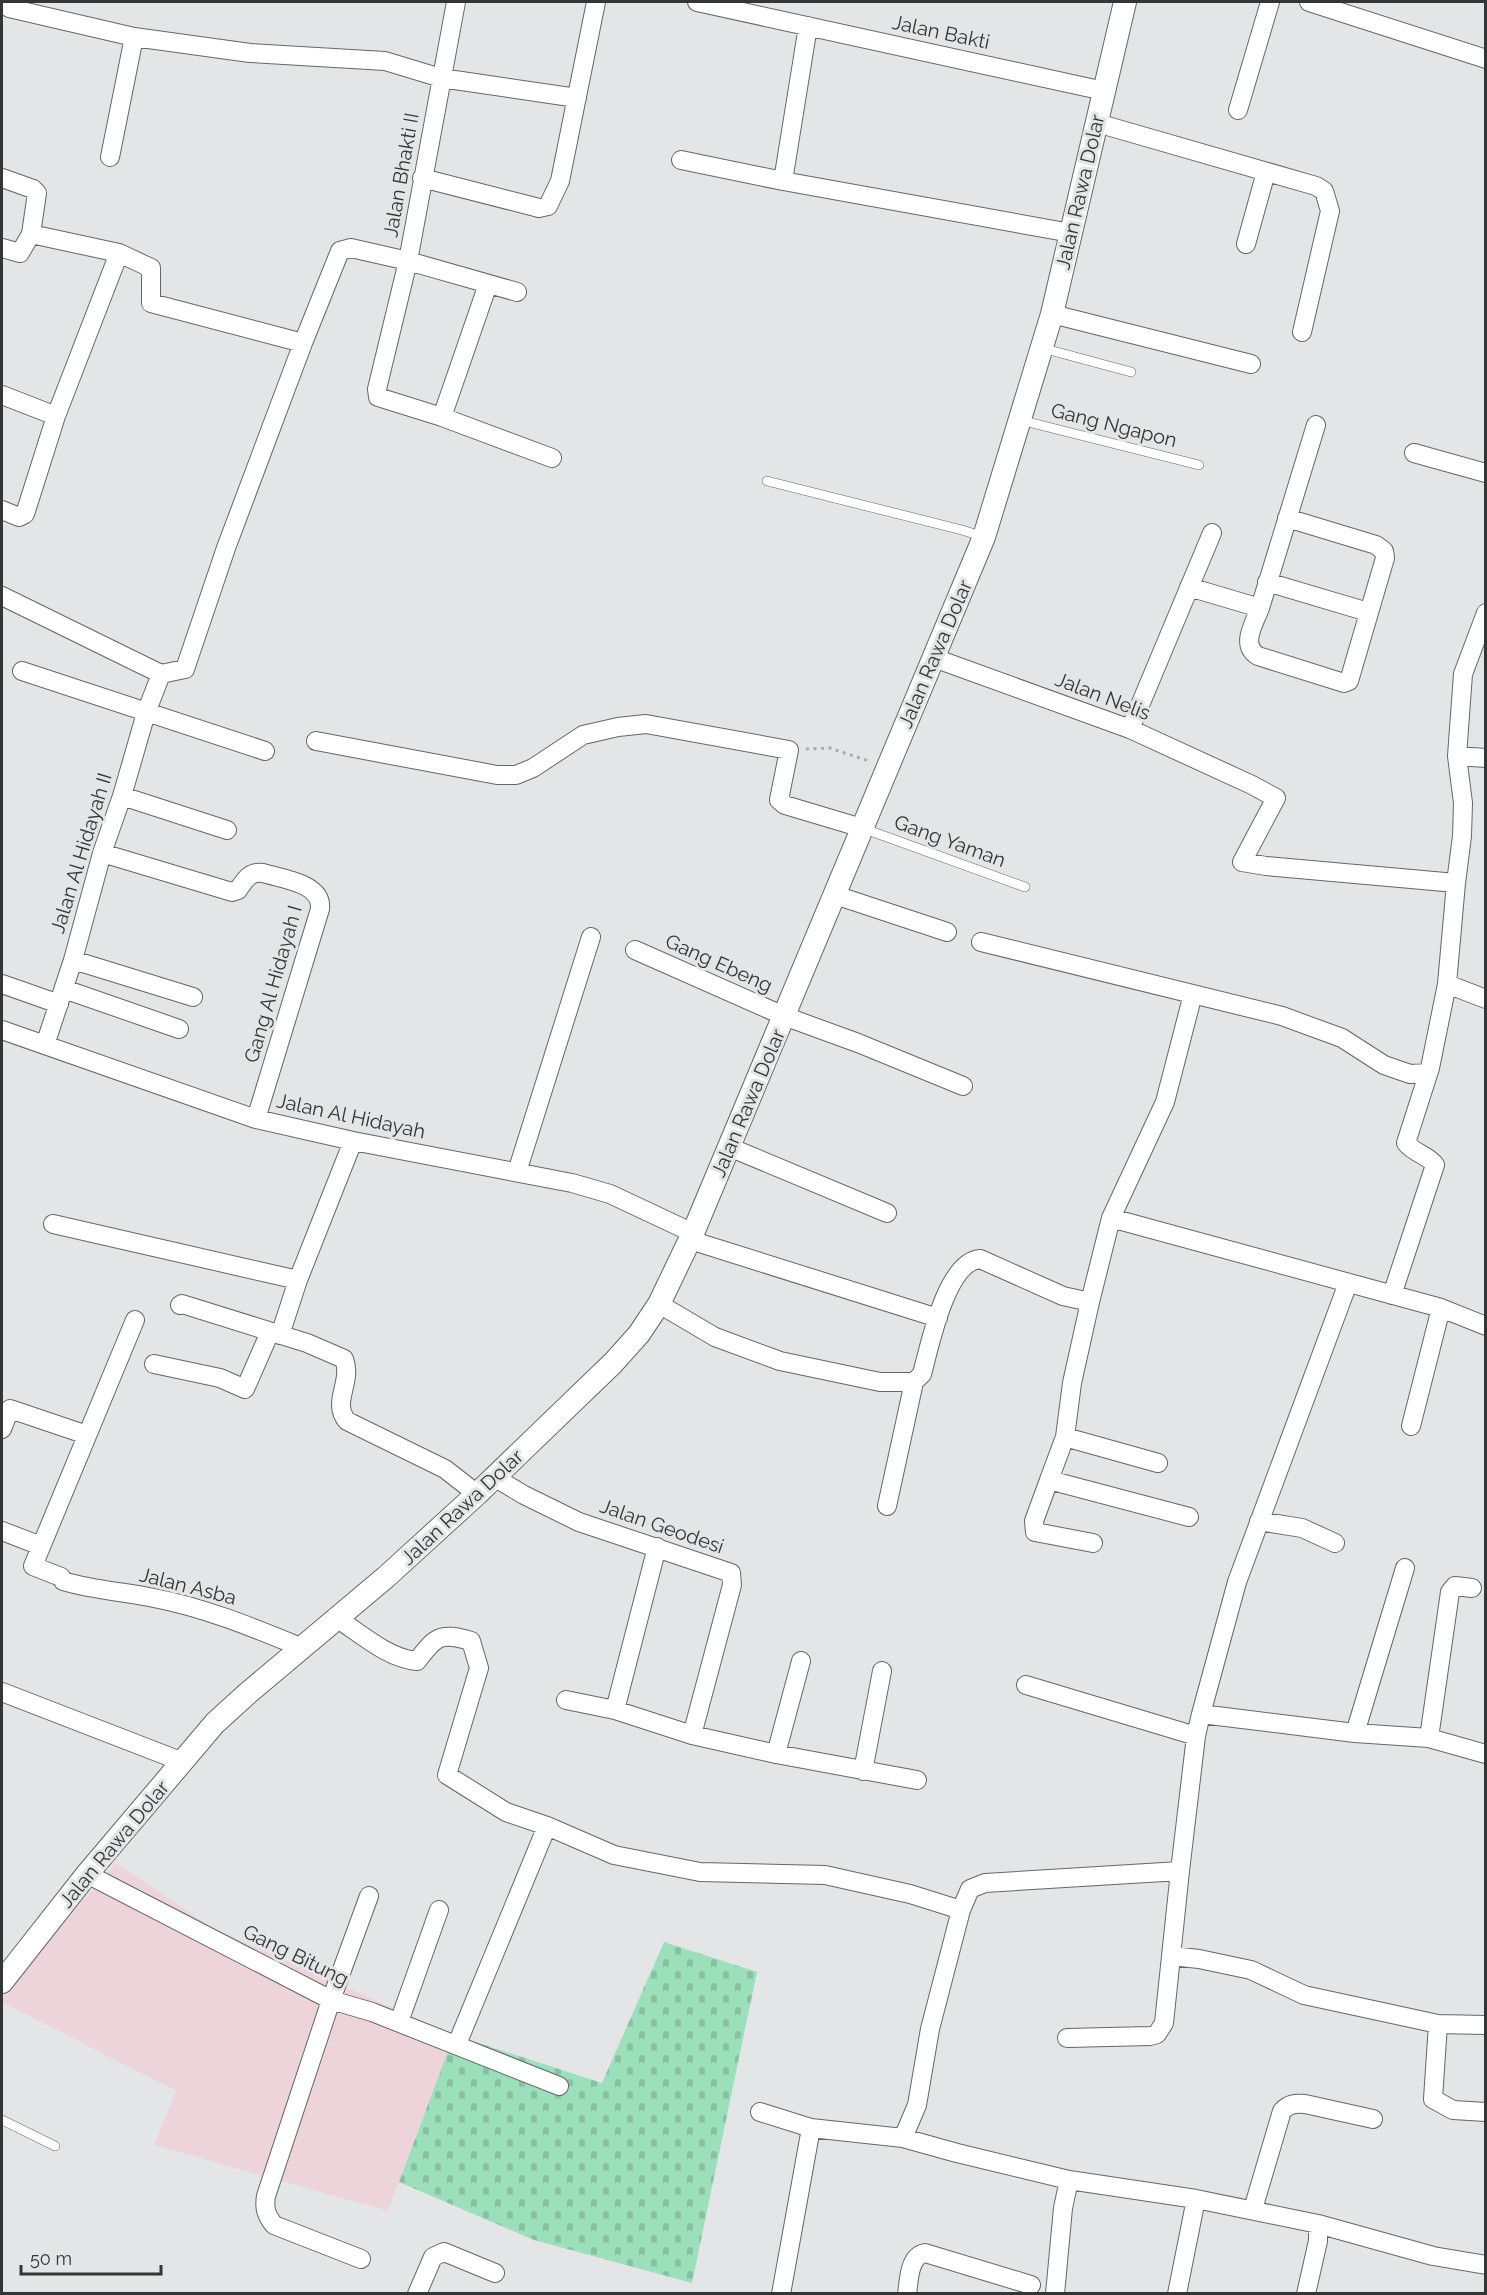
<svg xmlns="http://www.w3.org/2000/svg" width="1487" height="2295" viewBox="0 0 1487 2295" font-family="Raleway,sans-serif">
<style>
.commercial{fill:#edd4da}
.cemetery{fill:url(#cemetery-stones)}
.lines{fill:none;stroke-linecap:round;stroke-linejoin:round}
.service-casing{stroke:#656667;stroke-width:10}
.minor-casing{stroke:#656667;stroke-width:20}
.tertiary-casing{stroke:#656667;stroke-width:24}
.path{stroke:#a9aaab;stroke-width:3;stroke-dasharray:3 4.5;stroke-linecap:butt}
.service{stroke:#fff;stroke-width:9}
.minor{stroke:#fff;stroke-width:18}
.tertiary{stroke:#fff;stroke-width:22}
.labels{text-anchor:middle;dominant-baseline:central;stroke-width:6;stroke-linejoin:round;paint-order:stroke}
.street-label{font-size:20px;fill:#343535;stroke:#e4e5e7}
</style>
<defs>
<pattern id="cemetery-stones" width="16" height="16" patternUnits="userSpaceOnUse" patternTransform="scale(1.5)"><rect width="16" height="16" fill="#9ce0bb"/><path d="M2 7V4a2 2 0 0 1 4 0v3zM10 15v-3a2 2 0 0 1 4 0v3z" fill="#87c1a1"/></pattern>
</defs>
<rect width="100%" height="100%" fill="#e4e5e7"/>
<path class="commercial" d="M116 1863 212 1928 454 2035 388 2211 154 2145 176 2091 2 2002V1993Z"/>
<path class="cemetery" d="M664 1942 757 1972 692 2283 534 2240 399 2182 454 2035 602 2083Z"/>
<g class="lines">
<defs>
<path id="service" d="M1042 348 1131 372
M1020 420 1199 465
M767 481 962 530 984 537
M862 828 1025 887
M2 2120 55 2146"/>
<path id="minor" d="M697 2 1104 91
M1309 2 1486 59
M9 8 134 37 250 53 385 61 441 78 577 98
M808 26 783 181 1071 233
M1238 110 1270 2
M1097 123 1316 186 1324 191 1330 211 1302 332
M110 157 134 37
M681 160 783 181
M2 178 33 189 37 193 31 234
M422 178 539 208 548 206 560 181 596 2
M1246 244 1266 172
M2 248 20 253 31 234 119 253 151 268V303L303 343 226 548 185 669 161 674 2 596
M488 284 442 417 378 397 377 389 408 261 517 292
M1052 314 1251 364
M303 343 340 251 351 248 408 261 456 2
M2 395 56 416
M442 417 552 458
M1414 453 1486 473
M2 510 19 517 25 514 56 416 119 253
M1267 582 1368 612
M1189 587 1260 608 1316 425
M1260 608C1254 624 1240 645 1258 656L1344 683 1349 681 1385 558 1384 551 1376 545 1287 518
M934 658 1130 729 1252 785 1276 798 1242 862 1266 866 1456 883
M22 671 265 751
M1130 729 1212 533
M316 741 497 775H516L533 768 583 735 618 727 646 724 789 750 779 800 785 805 862 828
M1457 756 1486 758
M122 796 227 830
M102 853 232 892 238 890C245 880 249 871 263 873 282 879 323 883 320 909L256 1119
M835 895 947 932
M981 942 1282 1016 1342 1038 1384 1065 1410 1074 1428 1073
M635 950 784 1016 858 1043 963 1086
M73 960 193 997
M2 984 59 1004
M1447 984 1486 999
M64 989 179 1029
M2 1030 256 1119 353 1141 572 1183 610 1194 693 1233
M45 1045 73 960 102 853 122 796 146 713 161 674
M729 1147 887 1213
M517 1172 591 937
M1111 1218 1441 1308 1486 1326
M53 1224 298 1280
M690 1240 938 1318
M1392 1295 1435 1165C1428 1155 1415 1154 1406 1143L1430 1068 1447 984 1456 883 1462 836 1463 803 1457 756 1463 674 1486 613
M1090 1302 1072 1383 1065 1437 1049 1480 1189 1517
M659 1304 715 1337 780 1361 880 1382H914L922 1374C930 1345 946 1262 980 1259L1063 1296 1090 1302 1111 1218 1165 1102 1193 994
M180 1305 182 1304 307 1343 344 1359C353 1382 331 1402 347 1421L445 1469 477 1494
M135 1320 33 1566 61 1577 63 1581C93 1590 124 1592 154 1598 206 1608 254 1628 303 1648
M280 1335 298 1280 353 1141
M154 1364 220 1378 245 1389 270 1332
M1411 1426 1441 1308
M2 1429 10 1409 87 1435
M1065 1437 1158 1463
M494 1477 524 1495 579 1522 731 1573 732 1585 692 1735
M1049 1480 1034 1521 1035 1532 1093 1543
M887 1506 914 1382
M1259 1521 1302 1528 1335 1543
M2 1531 41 1546
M338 1619C361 1634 389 1659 417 1661 436 1636 440 1632 471 1641L479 1668 447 1775 506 1812 547 1826 614 1855 700 1872 825 1875 910 1894 961 1910
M1026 1685 1196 1736
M2 1692 183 1762
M566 1700 615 1710 692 1735 776 1754 917 1780
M615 1710 657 1547
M1201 1714 1237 1582 1348 1283
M1355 1733 1405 1568
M1429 1738 1450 1592 1455 1586 1472 1588
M776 1754 801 1661
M863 1771 882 1671
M87 1874 331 2000 372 2012 559 2086
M1171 1956 1199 1959 1251 1970 1304 1995 1438 2024 1486 2025
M399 2022 439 1910
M1438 2024 1433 2099 1453 2110 1486 2112
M1067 2038 1150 2036 1157 2034 1164 2023 1180 1871 1196 1736 1201 1714 1355 1733 1429 1738 1486 1754
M457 2044 547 1826
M760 2112 811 2128 903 2138 917 2105 930 2029 961 1910 970 1889 985 1883 1180 1871
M903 2138 957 2153 1069 2180 1196 2199 1318 2224V2241L1306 2294
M1253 2209 1282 2111C1289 2104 1295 2103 1305 2104L1373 2119
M1318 2224 1433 2256 1486 2265
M361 2259 274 2225C266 2215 264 2208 266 2196L331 2000 369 1896
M417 2294 433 2257 444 2252 495 2273
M781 2294 811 2128
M907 2294C909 2280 909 2256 925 2253L1031 2285
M1055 2294 1063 2208 1069 2180
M1177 2294 1196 2199"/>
<path id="tertiary" d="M2 1982 87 1874 215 1723 248 1693 386 1577 477 1494 613 1363 639 1334 659 1304 693 1233 984 537 1052 314 1125 2"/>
</defs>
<use href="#service" class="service-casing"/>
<use href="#minor" class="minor-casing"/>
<use href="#tertiary" class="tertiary-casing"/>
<path class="path" d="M806 749 830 748 869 761"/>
<use href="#service" class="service"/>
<use href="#minor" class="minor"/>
<use href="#tertiary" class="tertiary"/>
</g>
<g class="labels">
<g class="street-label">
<text transform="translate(941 32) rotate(12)">Jalan Bakti</text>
<text transform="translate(401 175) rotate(-80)">Jalan Bhakti II</text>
<text transform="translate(1080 192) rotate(-77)">Jalan Rawa Dolar</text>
<text transform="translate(1114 425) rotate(14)">Gang Ngapon</text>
<text transform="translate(935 654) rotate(-67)">Jalan Rawa Dolar</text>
<text transform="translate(1103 696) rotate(21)">Jalan Nelis</text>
<text transform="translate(950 841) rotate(20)">Gang Yaman</text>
<text transform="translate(81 853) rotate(-73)">Jalan Al Hidayah II</text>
<text transform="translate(719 963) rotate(24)">Gang Ebeng</text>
<text transform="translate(273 984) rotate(-74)">Gang Al Hidayah I</text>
<text transform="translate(748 1103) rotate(-67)">Jalan Rawa Dolar</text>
<text transform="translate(351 1116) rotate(12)">Jalan Al Hidayah</text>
<text transform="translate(462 1507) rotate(-43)">Jalan Rawa Dolar</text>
<text transform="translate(662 1526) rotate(19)">Jalan Geodesi</text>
<text transform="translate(188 1586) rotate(14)">Jalan Asba</text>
<text transform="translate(114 1844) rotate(-50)">Jalan Rawa Dolar</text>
<text transform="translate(296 1955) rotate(26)">Gang Bitung</text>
</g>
</g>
<rect width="1487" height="2295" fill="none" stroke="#343535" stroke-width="6"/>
<path d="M21 2265v9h140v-9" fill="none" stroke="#343535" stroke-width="3"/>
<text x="30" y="2265" font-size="18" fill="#343535" stroke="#e4e5e7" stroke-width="4.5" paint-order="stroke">50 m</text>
</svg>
